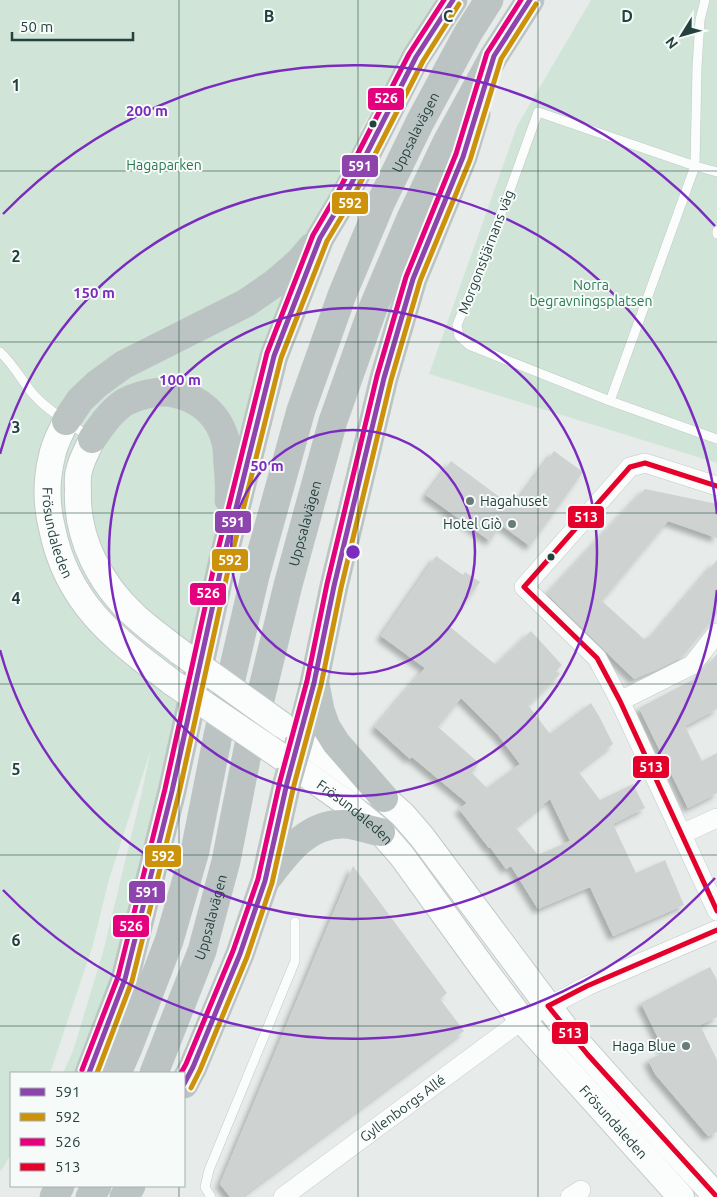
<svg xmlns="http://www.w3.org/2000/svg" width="717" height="1197" viewBox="0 0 717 1197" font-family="Ubuntu,sans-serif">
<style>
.green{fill:#d0e5d8}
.building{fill:#ced3d2;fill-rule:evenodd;filter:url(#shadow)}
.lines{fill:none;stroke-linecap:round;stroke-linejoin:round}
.service-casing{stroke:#c4c9c7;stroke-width:10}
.minor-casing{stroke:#c4c9c7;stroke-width:20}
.secondary-casing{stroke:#c2cac8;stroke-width:28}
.motorway-casing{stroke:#c2cbca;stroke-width:29}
.service{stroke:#fbfcfc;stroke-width:9}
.minor{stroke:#fbfcfc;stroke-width:19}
.secondary{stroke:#fbfcfc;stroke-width:26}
.motorway{stroke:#bbc4c3;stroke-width:28}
.secondary-bridge-casing{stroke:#c2cac8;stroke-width:28;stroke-linecap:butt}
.secondary-bridge{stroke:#fbfcfc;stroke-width:26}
.bus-1-casing{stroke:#f6faf9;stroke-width:9}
.bus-2-casing{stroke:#f6faf9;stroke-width:9}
.bus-3-casing{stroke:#f6faf9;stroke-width:9}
.bus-4-casing{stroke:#f6faf9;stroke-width:9}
.bus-1{stroke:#8e44ad;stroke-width:5}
.bus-2{stroke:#cd920c;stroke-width:5}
.bus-3{stroke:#e5007d;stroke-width:5}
.bus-4{stroke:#e4002b;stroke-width:5}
.grid{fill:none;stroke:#23413d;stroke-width:1;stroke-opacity:0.55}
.ring{fill:none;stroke:#7b2cbf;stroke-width:2.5}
.bus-dot{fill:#23413d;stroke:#f6faf9;stroke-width:2}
.poi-dot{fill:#687d7a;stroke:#f6faf9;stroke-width:2}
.labels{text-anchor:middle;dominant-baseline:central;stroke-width:4;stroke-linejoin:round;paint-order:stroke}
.street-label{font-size:14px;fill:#23413d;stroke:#f6faf9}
.park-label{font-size:14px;fill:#2b7a53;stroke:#f6faf9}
.poi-label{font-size:14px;fill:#23413d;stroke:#f6faf9;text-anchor:end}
.grid-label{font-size:16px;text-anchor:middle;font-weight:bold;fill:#23413d;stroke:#f6faf9;stroke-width:4;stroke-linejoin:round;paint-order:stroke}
.centre{fill:#7b2cbf;stroke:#f6faf9;stroke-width:2.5}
.ring-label{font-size:15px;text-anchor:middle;font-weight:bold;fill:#7b2cbf;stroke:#f6faf9;stroke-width:4;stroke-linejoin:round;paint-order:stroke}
.line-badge{stroke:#f6faf9;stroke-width:2}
.badge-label{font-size:14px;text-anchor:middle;font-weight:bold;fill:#fff}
</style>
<defs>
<filter id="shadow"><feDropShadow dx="-4.5" dy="4.5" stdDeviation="2.5" flood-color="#0004"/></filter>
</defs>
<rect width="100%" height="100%" fill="#e7ecea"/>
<path class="green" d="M0 0H436L416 32 360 131 365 133 328 209 191 649 184 643 169 690 180 699 117 969 76 1073H63L73 1051 103 952 141 796 151 749 108 883 93 945 50 1073H11V1154L3 1168 0 1171Z
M591 0H717V463L429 374 517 126Z"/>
<path class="building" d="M554 451 583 472 530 546 501 525 490 541 426 495 451 461 513 507Z
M645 489 717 504V538L668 521 602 601 644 639 654 634 717 560V614L683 656 658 669 634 679 547 594Z
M436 556 463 575 465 572 480 582 448 625 496 665 531 631 562 665 556 671 560 674 528 705 550 734 591 703 599 716 613 744 578 771 600 800 633 784 645 808 613 824 636 873 665 860 684 905 613 936 590 887 538 909 511 866 506 869 490 847 489 848 459 809 467 803 412 757 410 759 375 727 425 668 381 636ZM461 698 498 735 520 764 487 788 472 773 479 763 438 727ZM550 799 570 841 538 855 515 827Z
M717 654V709L685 726 702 761 717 753V793L688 808 639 708 698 677Z
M353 866 447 993 440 999 464 1031 241 1197H230L220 1184Z
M710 967 717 980V1017L700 1025 717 1060V1132L708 1136 655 1074 648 1060 665 1052 641 1003Z"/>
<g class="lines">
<defs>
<path id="service" d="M717 172 695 166 538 112 511 187 478 274 457 325 459 336 469 345 610 401 717 439
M717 231V234
M0 352C14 365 22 381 34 395 47 410 73 426 90 437
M610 401 695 166 697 67 700 20 705 0
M211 1197 205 1187 209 1170 295 961V922"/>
<g id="minor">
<path d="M717 486 645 463 630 467 524 587 597 658 620 701 717 911"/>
<path d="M620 701 692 665 717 633"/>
<path d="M682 834 717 818"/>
<path id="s1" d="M283 1197 522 1020 587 986 717 930"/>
<path d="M570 1197 581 1190"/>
</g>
<g id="secondary">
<path id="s2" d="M66 421C61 432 54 444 52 456 46 480 46 504 52 528 67 604 115 639 173 683"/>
<path d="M92 439C88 449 81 460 79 471 77 477 78 484 78 490 76 538 100 584 135 616 149 629 165 640 180 652"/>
<path d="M283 726 384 798 403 815 422 837 567 1031 669 1145 717 1197"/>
<path id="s3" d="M279 755 345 802 381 832 402 856 483 968 522 1020 681 1197"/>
</g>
<g id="motorway">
<path d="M66 421 80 400 97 384 123 365 246 303 275 283 299 262 312 247"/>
<path d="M92 439C101 426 111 411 125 402 139 395 158 390 173 393 200 398 220 416 226 443 228 450 227 458 228 465 229 477 230 488 229 500"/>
<path d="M315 684 320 710 326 727 336 743 384 798"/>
<path d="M269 876C288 851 308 824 343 824 355 824 369 830 381 832"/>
<path d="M89 1073 125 979 172 791 222 564 274 356 320 238 344 198 416 57 453 0"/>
<path id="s4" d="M117 1073 128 1048 169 941 195 851 218 735 255 576 301 410 342 295 381 202 420 122 468 33 489 0"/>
<path id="s5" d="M154 1073 202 951 226 861 248 749 288 585 333 421 373 308 411 218 447 142 494 56 530 0"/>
<path d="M184 1084 193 1067 240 954 265 881 287 783 300 738 314 683 334 586 384 378 413 279 463 157 476 114"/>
<path d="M54 1197 60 1186"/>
<path d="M90 1197 97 1186"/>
<path d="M124 1197 131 1186"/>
</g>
</defs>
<use href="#service" class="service-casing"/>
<use href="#minor" class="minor-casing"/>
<use href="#secondary" class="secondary-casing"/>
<use href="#motorway" class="motorway-casing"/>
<use href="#service" class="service"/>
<use href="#minor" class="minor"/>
<use href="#secondary" class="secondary"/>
<use href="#motorway" class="motorway"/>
<defs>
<path id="secondary-bridge" d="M180 652 282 725
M173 683 279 755"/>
</defs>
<use href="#secondary-bridge" class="secondary-bridge-casing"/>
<use href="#secondary-bridge" class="secondary-bridge"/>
<defs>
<path id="bus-1" d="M89 1073 125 979 172 791 222 564 274 356 320 238 344 198 416 57 453 0
M184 1084 193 1067 240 954 265 881 287 783 314 683 334 586 384 378 413 279 463 157 494 56 530 0"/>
<path id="bus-2" d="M97 1073 132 981 179 793 229 566 281 358 327 241 351 201 423 61 459 4
M191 1088 200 1070 247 957 272 883 294 785 321 685 341 588 391 380 420 281 470 160 501 59 536 4"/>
<path id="bus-3" d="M82 1070 118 977 165 789 215 562 267 353 313 235 337 194 409 54 444 0
M181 1073 186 1064 233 951 258 879 280 781 307 681 327 584 377 376 406 277 456 154 487 53 521 0"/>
<path id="bus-4" d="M717 486 645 463 630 467 524 587 597 658 620 701 717 911
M717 930 587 986 548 1006 588 1055 717 1197"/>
</defs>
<use href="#bus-1" class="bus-1-casing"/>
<use href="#bus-2" class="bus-2-casing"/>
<use href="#bus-3" class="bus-3-casing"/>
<use href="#bus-4" class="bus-4-casing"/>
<use href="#bus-1" class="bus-1"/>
<use href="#bus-2" class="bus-2"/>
<use href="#bus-3" class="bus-3"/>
<use href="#bus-4" class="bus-4"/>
</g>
<path class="grid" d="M179 0V1073M358 0V1197M538 0V1197M0 171H717M0 342H717M0 513H717M0 684H717M0 855H717M0 1026H717M179 1186V1197"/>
<g class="ring">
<circle cx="353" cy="552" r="122"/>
<circle cx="353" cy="552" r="244"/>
<path d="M717 590A366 366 0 0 1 0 650M0 454A366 366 0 0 1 717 514"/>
<path d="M715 878A487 487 0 0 1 3 890M3 214A487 487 0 0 1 715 226"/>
</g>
<g class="bus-dot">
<circle cx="373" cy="124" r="4.5"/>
<circle cx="551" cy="557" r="4.5"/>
</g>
<g class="poi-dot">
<circle cx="470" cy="501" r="5"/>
<circle cx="512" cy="524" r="5"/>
<circle cx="686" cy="1046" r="5"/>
</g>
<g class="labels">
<g class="street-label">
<text stroke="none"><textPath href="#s4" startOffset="990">Uppsalavägen</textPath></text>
<text transform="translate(486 252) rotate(-69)">Morgonstjärnans väg</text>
<text stroke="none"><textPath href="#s5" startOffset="571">Uppsalavägen</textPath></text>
<text stroke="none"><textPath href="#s2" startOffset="116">Frösundaleden</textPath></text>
<text stroke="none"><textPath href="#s3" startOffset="95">Frösundaleden</textPath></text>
<text stroke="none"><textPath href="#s5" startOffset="166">Uppsalavägen</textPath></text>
<text stroke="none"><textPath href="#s1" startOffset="149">Gyllenborgs Allé</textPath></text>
<text stroke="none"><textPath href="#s3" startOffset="500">Frösundaleden</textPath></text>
</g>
<g class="park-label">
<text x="164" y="165">Hagaparken</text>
<text x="591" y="285">Norra<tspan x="591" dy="16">begravningsplatsen</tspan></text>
</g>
<g class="poi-label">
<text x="480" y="501" text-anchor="start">Hagahuset</text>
<text x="502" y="524">Hotel Giò</text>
<text x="676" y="1046">Haga Blue</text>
</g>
</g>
<g class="grid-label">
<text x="269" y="22">B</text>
<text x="448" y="22">C</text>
<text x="627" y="22">D</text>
<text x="16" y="91">1</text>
<text x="16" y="262">2</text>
<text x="16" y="433">3</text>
<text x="16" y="604">4</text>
<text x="16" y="775">5</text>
<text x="16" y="946">6</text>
</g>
<circle cx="353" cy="552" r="8" class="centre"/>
<g class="ring-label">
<text x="147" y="116">200 m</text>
<text x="94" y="298">150 m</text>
<text x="180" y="385">100 m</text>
<text x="267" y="471">50 m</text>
</g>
<g class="line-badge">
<rect x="367" y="87" width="38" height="24" rx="5" fill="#e5007d"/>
<rect x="341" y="154" width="38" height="24" rx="5" fill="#8e44ad"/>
<rect x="331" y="191" width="38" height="24" rx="5" fill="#cd920c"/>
<rect x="567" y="505" width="38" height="24" rx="5" fill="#e4002b"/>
<rect x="214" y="510" width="38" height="24" rx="5" fill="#8e44ad"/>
<rect x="211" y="548" width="38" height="24" rx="5" fill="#cd920c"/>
<rect x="189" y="582" width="38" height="24" rx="5" fill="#e5007d"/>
<rect x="632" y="755" width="38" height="24" rx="5" fill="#e4002b"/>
<rect x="144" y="844" width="38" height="24" rx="5" fill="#cd920c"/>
<rect x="128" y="880" width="38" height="24" rx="5" fill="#8e44ad"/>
<rect x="112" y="914" width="38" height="24" rx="5" fill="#e5007d"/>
<rect x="551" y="1021" width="38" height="24" rx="5" fill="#e4002b"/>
</g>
<g class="badge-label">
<text x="386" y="103">526</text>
<text x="360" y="171">591</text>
<text x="350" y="208">592</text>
<text x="586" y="522">513</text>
<text x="233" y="527">591</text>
<text x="230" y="565">592</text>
<text x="208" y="598">526</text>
<text x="651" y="772">513</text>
<text x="163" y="861">592</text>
<text x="147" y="897">591</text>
<text x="131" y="931">526</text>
<text x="570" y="1038">513</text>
</g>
<rect x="10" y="1072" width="175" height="115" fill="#f6faf9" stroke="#a2b0ae"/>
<rect x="20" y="1088" width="25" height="8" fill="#8e44ad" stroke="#a2b0ae"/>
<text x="55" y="1097" font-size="15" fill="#23413d">591</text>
<rect x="20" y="1113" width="25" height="8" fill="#cd920c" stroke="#a2b0ae"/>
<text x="55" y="1122" font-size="15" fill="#23413d">592</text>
<rect x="20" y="1138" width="25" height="8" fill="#e5007d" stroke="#a2b0ae"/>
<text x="55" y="1147" font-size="15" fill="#23413d">526</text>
<rect x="20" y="1163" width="25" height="8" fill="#e4002b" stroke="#a2b0ae"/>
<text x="55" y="1172" font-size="15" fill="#23413d">513</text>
<g transform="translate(682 35) rotate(233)" stroke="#f6faf9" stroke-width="4" paint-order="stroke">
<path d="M0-4L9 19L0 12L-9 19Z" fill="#23413d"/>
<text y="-8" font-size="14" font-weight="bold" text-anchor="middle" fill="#23413d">N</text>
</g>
<path d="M12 32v8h121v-8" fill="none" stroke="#23413d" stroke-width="2.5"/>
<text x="20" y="32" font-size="15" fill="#23413d" stroke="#f6faf9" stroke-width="4" paint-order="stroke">50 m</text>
</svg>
